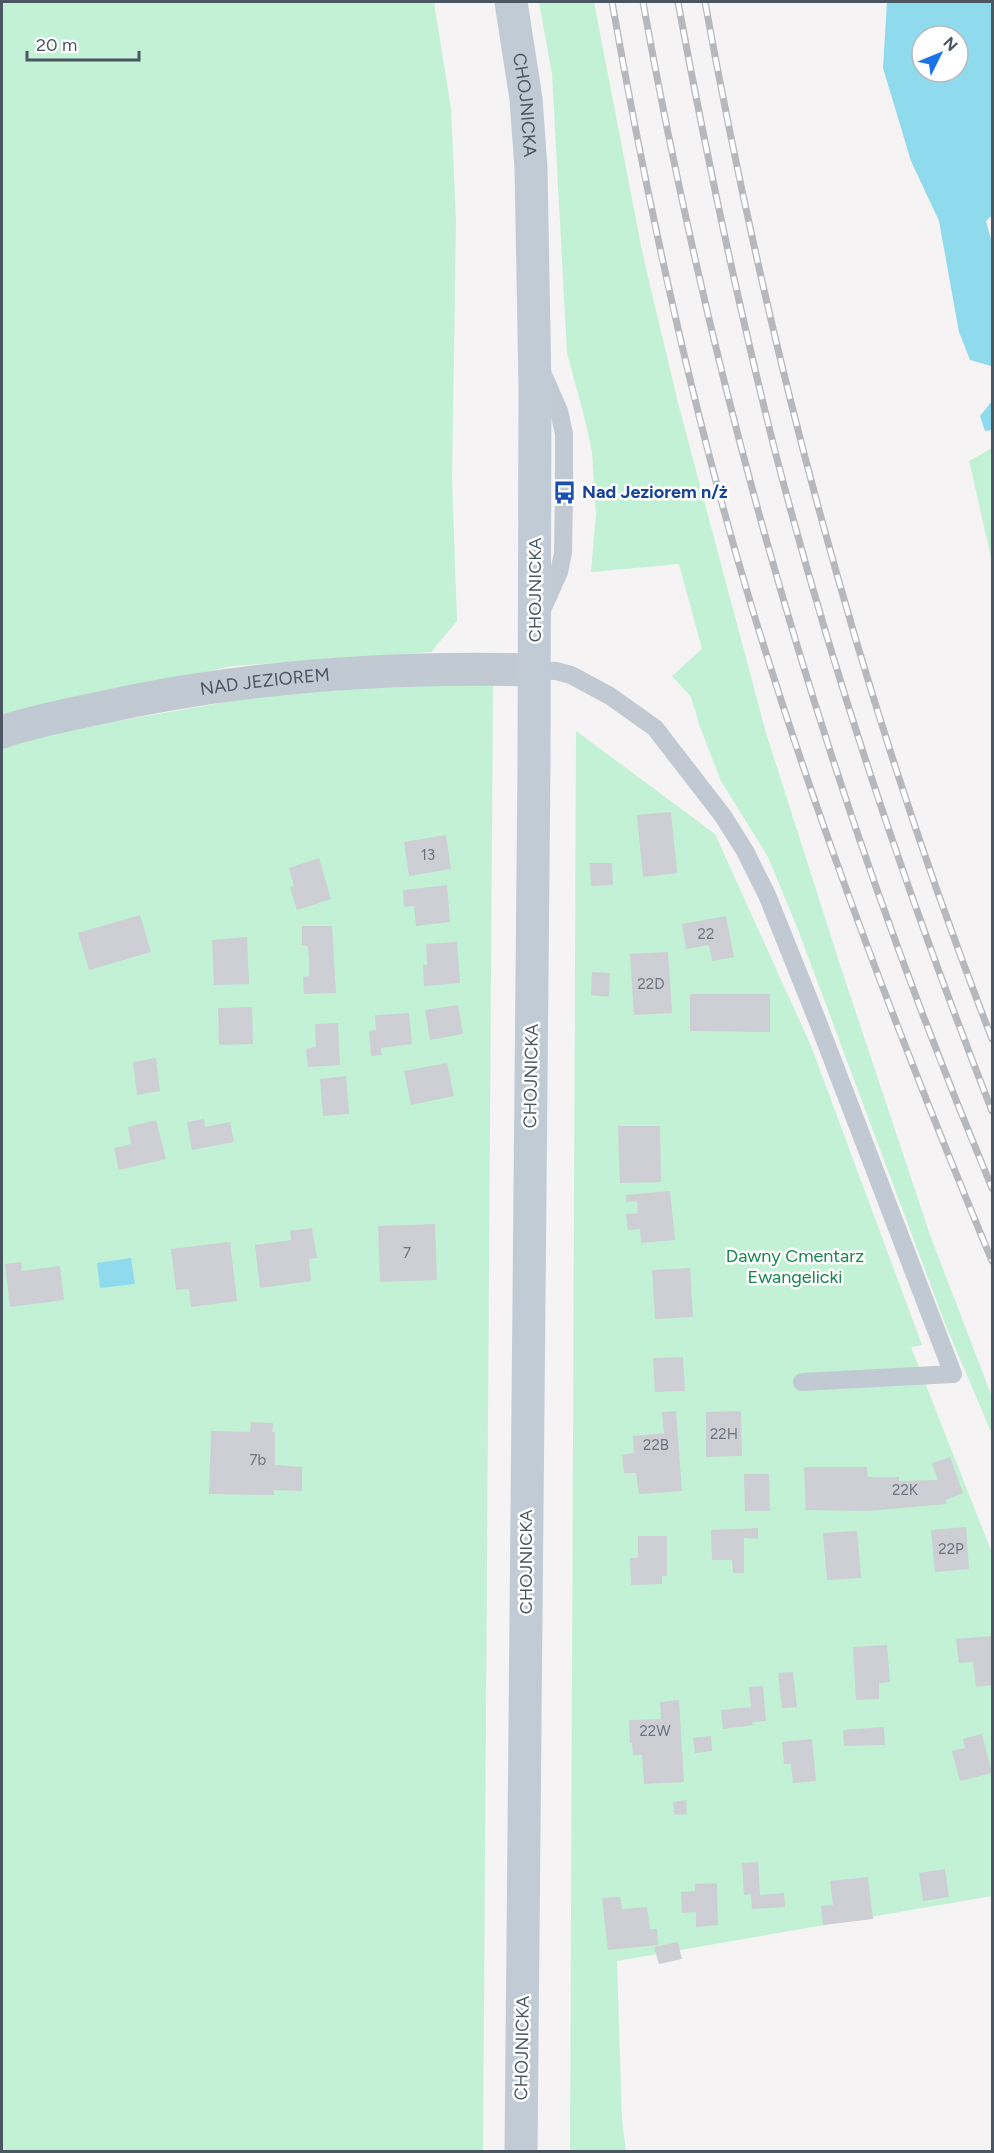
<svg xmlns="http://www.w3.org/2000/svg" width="994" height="2153" viewBox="0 0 994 2153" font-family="Figtree,sans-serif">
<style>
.green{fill:#c3f1d5}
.water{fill:#90daee;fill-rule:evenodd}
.building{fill:#cdcfd5}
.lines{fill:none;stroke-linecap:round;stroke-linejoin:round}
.lane{stroke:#c1cad2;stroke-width:18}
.street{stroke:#c1cad2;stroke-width:33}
.secondary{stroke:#c1cbd6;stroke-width:33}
.rail-casing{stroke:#b5b8bd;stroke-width:7}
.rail{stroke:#fff;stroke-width:4.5;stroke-dasharray:14;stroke-linecap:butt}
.labels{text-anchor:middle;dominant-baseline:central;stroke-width:5;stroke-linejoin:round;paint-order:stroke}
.number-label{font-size:15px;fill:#6b747e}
.street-label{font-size:18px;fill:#4a5661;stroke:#fff}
.transit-label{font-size:18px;font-weight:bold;fill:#164399;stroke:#fff;text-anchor:start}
.park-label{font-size:18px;fill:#17864f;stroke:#fff}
</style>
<rect width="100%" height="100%" fill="#f5f3f3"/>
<path class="green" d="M2 2H434L451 109 456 221 452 480 457 621 431 652 232 666 50 708 2 723Z
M539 2H594L642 251 677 399 766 733 842 971 930 1235 992 1397V1434L946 1326 797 927 768 857 721 781 700 727 691 697 672 676 702 649 679 564 591 572 596 514 592 452 584 416 567 353 552 74Z
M992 448V561L969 461Z
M493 680 483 2151 2 2152V745L105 723 268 695Z
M576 731 715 834 811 1046 922 1345 911 1347 992 1553V1896L617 1961 622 2120 626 2151 570 2152Z"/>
<path class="water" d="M887 2H992V215L986 221 992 243V365L991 366 970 360 959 332 939 221 911 161 883 68ZM922 36H958V72H922Z
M992 401V430L985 431 980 416Z
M131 1258 135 1284 100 1288 97 1263Z"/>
<path class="building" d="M671 812 677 873 643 877 637 815Z
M446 835 451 869 409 876 404 842Z
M319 858 331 899 297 910 290 887 294 886 289 868Z
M590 863H612L613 885 591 886Z
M447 885 450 922 416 926 414 906 404 907 403 890Z
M140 915 151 952 89 970 78 933Z
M726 916 734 957 712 961 709 945 686 949 682 924Z
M302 926H332L336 993 304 994 303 977 309 976V960L308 946 302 945Z
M247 937 249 984 214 985 212 940Z
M457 942 460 983 424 986 423 965H427L426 944Z
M668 952 672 1013 634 1015 630 954Z
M592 972 610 973 609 997 591 995Z
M690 994H770V1032L690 1031Z
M458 1005 463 1034 430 1040 425 1010Z
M252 1007 253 1044 219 1045 218 1008Z
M409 1013 412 1044 381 1048 382 1055 371 1056 369 1031 376 1030 375 1015Z
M338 1023 340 1065 308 1067 306 1049 316 1047 315 1024Z
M156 1058 160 1091 137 1095 133 1062Z
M447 1063 454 1096 411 1105 404 1071Z
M346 1076 349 1114 323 1116 320 1079Z
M204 1119 205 1127 230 1122 234 1142 192 1150 187 1122Z
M156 1120 166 1159 119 1170 114 1148 131 1144 128 1127Z
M618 1126H660L661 1182 620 1183Z
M670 1191 675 1240 641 1243 640 1229 628 1230 626 1214 638 1213 637 1201 626 1202V1195Z
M435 1224 437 1280 380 1282 378 1226Z
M312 1228 317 1258 309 1259 311 1281 260 1288 255 1245 291 1240 290 1231Z
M230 1242 237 1301 191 1307 189 1289 176 1290 171 1249Z
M21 1262 22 1271 60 1266 64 1300 10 1307 5 1264Z
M690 1268 693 1317 655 1319 652 1270Z
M683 1357 685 1391 655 1392 653 1358Z
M676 1411 682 1491 639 1494 636 1473H624L622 1455 634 1453 633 1436 664 1433 662 1412Z
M741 1411 742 1456 706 1457V1412Z
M251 1422 273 1423 272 1432H275V1465L302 1467V1491L274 1490V1495L209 1494 211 1431 250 1432Z
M950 1457 963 1493 945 1500 947 1504 868 1511 806 1510 804 1467H867L868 1477H899V1481L938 1480 932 1463Z
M744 1474H769L770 1511H745Z
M966 1527 969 1569 935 1572 931 1530Z
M758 1528V1539L744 1538V1573H733L732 1560H712L711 1530Z
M857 1531 861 1578 827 1580 823 1533Z
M638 1536H667V1576H662V1584L631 1585 630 1558H638Z
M992 1636V1685L976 1687 973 1662 959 1663 956 1639Z
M887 1645 890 1682 879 1683V1699L856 1700 853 1647Z
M793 1672 797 1707 782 1708 778 1673Z
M763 1686 766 1721 752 1722 753 1725 723 1729 721 1710 751 1707 749 1687Z
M679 1700 684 1782 644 1784 642 1755H633L632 1743H630L629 1720 661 1719 660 1702Z
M884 1727 885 1745 844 1746 843 1730Z
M982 1734 992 1773 960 1781 952 1751 965 1748 963 1739Z
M711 1736 712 1751 695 1753 693 1738Z
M812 1739 816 1781 793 1783 791 1764H784L782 1742Z
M686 1800 687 1814 674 1815 673 1802Z
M758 1862 760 1895 784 1893 785 1907 752 1909 751 1894 744 1895 742 1863Z
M945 1869 949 1897 923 1901 919 1873Z
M868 1877 873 1919 823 1925 821 1906 833 1905 830 1881Z
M717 1883 718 1925 696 1927V1912L682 1913 681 1892 695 1891V1884Z
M620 1897 622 1909 647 1907 650 1929H657L658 1945 608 1950 602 1898Z
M678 1942 682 1959 659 1964 654 1947Z"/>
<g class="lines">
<path class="lane" d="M541 612 559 572 563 553 564 492V434L559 411 542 372
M534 670 556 671 571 675 610 696 655 728 723 816 745 851 767 895 816 1017 953 1374 802 1382"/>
<path class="street" id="s1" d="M2 732C32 722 63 716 95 709 238 677 388 666 534 670"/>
<path class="secondary" id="s2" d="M511 2 526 99 531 168 535 387 534 763 521 2152"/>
<defs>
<path id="rail" d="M612 2C648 206 692 410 752 608 820 831 903 1047 992 1261
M643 2C716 409 832 806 992 1188
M678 2C706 154 738 305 776 455 834 678 908 897 992 1111
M705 2C769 355 862 704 992 1039"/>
</defs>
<use href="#rail" class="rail-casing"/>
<use href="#rail" class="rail"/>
</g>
<defs>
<symbol id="bus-bare" viewBox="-9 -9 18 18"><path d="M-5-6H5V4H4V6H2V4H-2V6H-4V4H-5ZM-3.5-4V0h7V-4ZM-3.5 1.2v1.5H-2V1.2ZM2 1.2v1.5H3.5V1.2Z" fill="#1a4fb4" stroke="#fff" stroke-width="2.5" paint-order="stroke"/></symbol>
</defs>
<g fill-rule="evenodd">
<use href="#bus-bare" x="548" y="476" width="33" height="33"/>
</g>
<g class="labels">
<g class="number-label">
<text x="428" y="855">13</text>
<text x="706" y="934">22</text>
<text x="651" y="984">22D</text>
<text x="407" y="1253">7</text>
<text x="724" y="1434">22H</text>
<text x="656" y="1445">22B</text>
<text x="258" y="1460">7b</text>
<text x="905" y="1490">22K</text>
<text x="951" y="1549">22P</text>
<text x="655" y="1731">22W</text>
</g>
<g class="street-label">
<text stroke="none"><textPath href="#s2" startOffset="104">CHOJNICKA</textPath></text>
<text transform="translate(535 590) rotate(-90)">CHOJNICKA</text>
<text stroke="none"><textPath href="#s1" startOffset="268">NAD JEZIOREM</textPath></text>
<text transform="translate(531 1076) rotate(-89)">CHOJNICKA</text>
<text transform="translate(526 1562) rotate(-90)">CHOJNICKA</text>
<text transform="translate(522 2048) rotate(-89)">CHOJNICKA</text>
</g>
<g class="transit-label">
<text x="582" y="492">Nad Jeziorem n/ż</text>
</g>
<g class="park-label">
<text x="795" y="1256">Dawny Cmentarz<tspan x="795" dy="21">Ewangelicki</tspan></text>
</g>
</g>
<rect width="994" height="2153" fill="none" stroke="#4a5661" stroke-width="6"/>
<g transform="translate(940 54) rotate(47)"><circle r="28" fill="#ffffff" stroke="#b7bbc0" stroke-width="1.5"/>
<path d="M0-4.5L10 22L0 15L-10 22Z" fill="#1a73e8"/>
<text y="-9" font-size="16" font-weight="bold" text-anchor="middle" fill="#4a5661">N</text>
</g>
<path d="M27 51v9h112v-9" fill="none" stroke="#4a5661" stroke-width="3"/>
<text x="36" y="51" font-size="18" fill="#4a5661" stroke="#ffffff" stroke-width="4.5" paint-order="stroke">20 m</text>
</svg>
